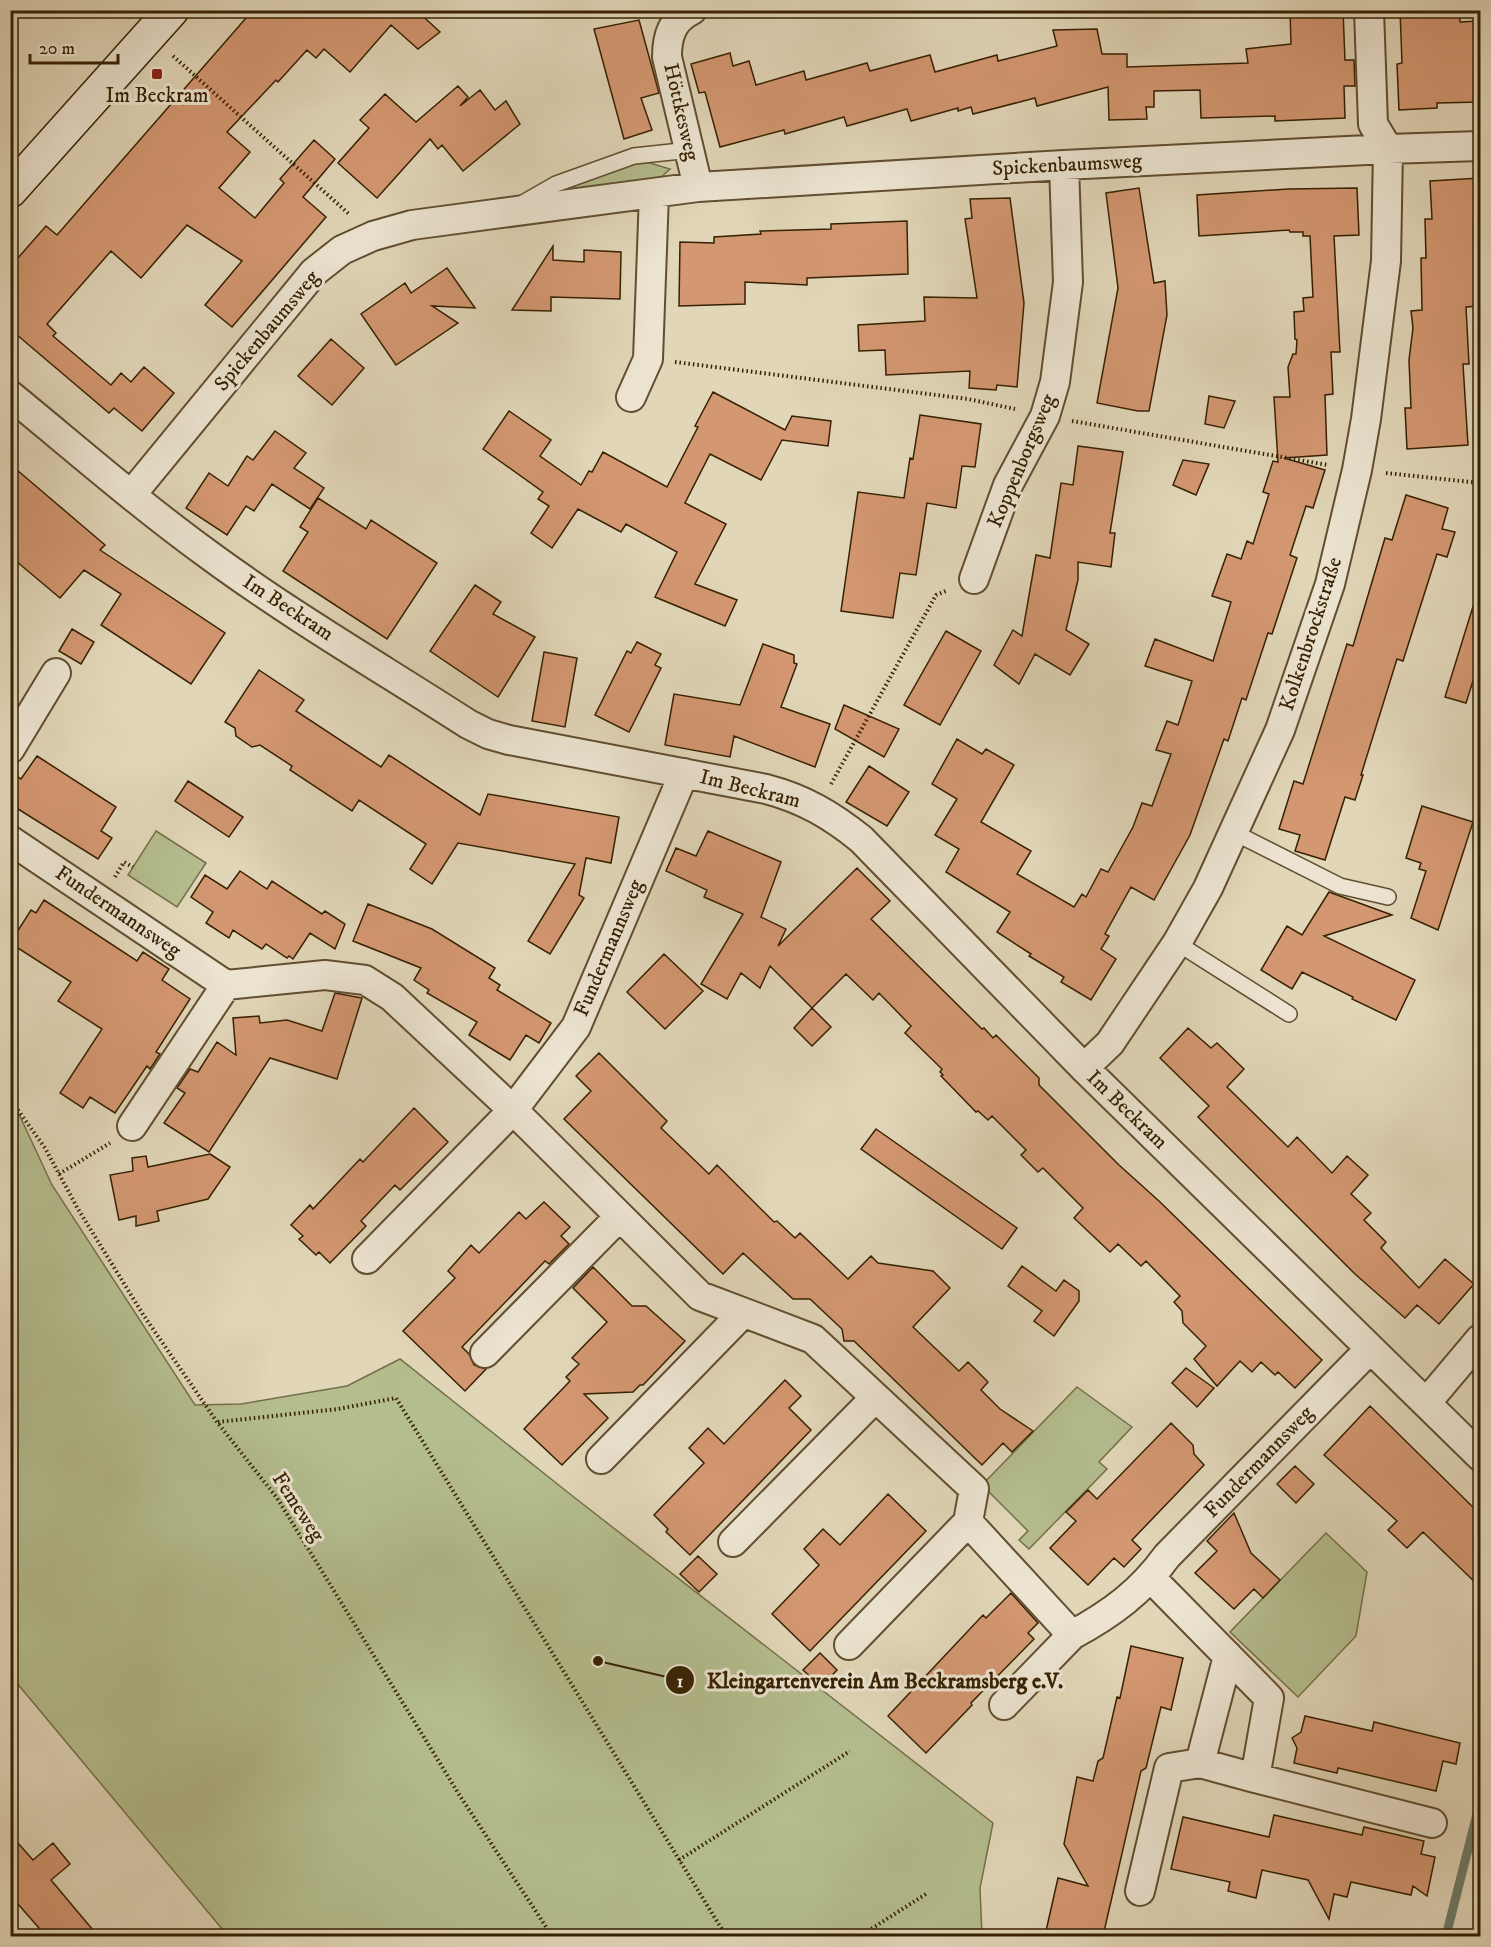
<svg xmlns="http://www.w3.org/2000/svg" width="1491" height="1947" viewBox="0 0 1491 1947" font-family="'IM FELL DW Pica',serif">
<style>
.green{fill:#b4bd8e;stroke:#756f48;stroke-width:1.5}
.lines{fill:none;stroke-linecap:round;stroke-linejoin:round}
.stream{stroke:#6e7c6b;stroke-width:9}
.building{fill:#d39771;stroke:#362102;stroke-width:1.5}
.lane-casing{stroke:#614e30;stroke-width:18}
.street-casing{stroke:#614e30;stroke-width:32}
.secondary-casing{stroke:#362102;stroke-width:36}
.path{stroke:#362102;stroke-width:4;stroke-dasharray:1.5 3;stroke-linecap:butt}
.lane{stroke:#ece4d1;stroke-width:15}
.street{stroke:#ece4d1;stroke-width:28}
.secondary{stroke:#ece4d1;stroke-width:33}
.poi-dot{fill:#8f2418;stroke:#ece4d1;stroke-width:2}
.labels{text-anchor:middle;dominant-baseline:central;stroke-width:6;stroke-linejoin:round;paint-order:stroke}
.poi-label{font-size:21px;fill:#362102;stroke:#ece4d1}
.street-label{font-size:21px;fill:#362102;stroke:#ece4d1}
.leader{fill:none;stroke:#362102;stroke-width:2}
.callout-dot{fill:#362102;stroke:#ece4d1;stroke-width:2}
.mark-label{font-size:18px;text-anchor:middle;font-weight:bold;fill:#fff}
.callout-label{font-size:22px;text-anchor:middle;font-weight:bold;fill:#362102;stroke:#ece4d1;stroke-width:6;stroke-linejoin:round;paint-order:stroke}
</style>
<rect width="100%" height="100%" fill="#e1d6b8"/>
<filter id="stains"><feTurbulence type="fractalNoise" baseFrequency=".00333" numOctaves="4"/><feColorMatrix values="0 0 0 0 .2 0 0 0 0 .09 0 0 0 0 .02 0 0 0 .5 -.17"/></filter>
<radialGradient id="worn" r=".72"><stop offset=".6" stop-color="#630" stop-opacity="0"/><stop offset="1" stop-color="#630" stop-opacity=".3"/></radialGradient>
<path class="green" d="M650 163 670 169 659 179 566 192 565 187 633 164Z
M156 831 206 863 177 907 128 875Z
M11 1097 52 1185 195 1405 241 1404 347 1386 400 1359 575 1498 993 1823 980 1888 982 1936H228L11 1676Z
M1077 1387 1132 1427 1099 1462 1107 1469 1029 1549 1019 1540 1028 1531 982 1485Z
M1326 1533 1367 1572 1356 1636 1298 1697 1230 1632Z"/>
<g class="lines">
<path class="stream" d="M1446 1936 1480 1802"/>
</g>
<path class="building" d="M253 10H416L440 32 418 49 391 25 350 72 324 49 316 58 307 50 278 82 276 80 227 132 250 152 219 188 255 218 284 183 280 179 314 140 335 159 303 197 326 217 232 327 205 305 242 261 187 225 141 278 111 251 47 324 56 333 53 336 111 385 121 373 131 382 144 367 174 393 142 431 114 408 109 413 10 329V267L46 226 57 235Z
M1290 10H1343L1345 60H1354L1355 86H1344L1345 118 1275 121V116L1201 118 1200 90 1154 91V107H1146L1147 119 1109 120 1108 87 1037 106 1035 98 973 114 971 107 958 111V108L911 121 907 109 847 126 844 117 785 134 784 130 720 147 705 92 699 93 691 64 730 53 733 66 749 61 756 85 804 71 806 80 867 63 870 71 930 55 935 72 997 55 998 61 1057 46 1053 30 1097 29 1102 54H1127V67L1248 63 1246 49 1291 44Z
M1400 10H1459L1460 22 1480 21V102L1437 103V108L1399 110 1397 64 1402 63Z
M639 20 659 93 641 98 652 130 624 139 594 29Z
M458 86 468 97 460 106 480 90 495 110 506 101 520 124 463 171 442 145 438 149 430 139 377 198 338 163 369 128 360 120 385 94 416 122Z
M1480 178V216L1478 217 1480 306 1466 307 1469 364H1463L1468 445 1407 449 1405 408H1411L1409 360 1413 328 1411 311 1422 310 1421 258H1426L1425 219H1432L1430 181Z
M1139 188 1154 283 1165 281 1167 315 1149 411H1138L1097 403 1118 288 1106 193Z
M1357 188 1359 235 1334 236 1340 352H1331L1333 394 1325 395 1327 455 1284 458 1325 470 1313 508 1306 506 1290 555 1297 558 1272 634 1268 633 1246 700 1242 698 1228 741 1224 739 1190 835 1154 900 1131 887 1105 934 1109 936 1101 949 1116 959 1091 1000 1061 982 1064 977 1029 956 1031 954 997 932 1010 912 946 872 959 849 935 835 957 799 932 784 957 739 982 754 986 749 1014 765 981 822 1031 851 1017 874 1074 907 1082 894 1086 897 1101 869 1108 872 1133 827 1142 803 1152 806 1171 754 1156 750 1167 721 1178 725 1192 681 1145 666 1155 639 1213 661 1231 602 1212 596 1227 554 1241 559 1247 541 1253 544 1269 494 1263 492 1273 461 1278 462 1274 397H1290L1288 367 1293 354H1296L1297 340 1295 339 1294 312 1304 311 1303 298 1313 297 1310 236H1303V232H1290L1289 230 1199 236 1197 195 1288 189Z
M1010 198 1024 303 1017 387 997 385 996 390 969 388 970 371 886 375 885 350 859 351 858 325 925 321 924 297 977 298 965 219 972 218 970 199Z
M907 221 908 274 807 278V285L745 282V304L679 306 680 242 714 243V237L761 234 760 231 831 229V224Z
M553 246V260L584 262V250L621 252 620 299 551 297V311L512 310Z
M447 268 475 308 432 306 458 323 396 365 361 314 405 283 411 293Z
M331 339 364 368 332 405 298 376Z
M713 392 785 430 792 416 831 421 828 446 782 440 761 480 710 454 685 503 726 524 695 584 737 600 725 626 655 597 677 552 626 524 621 532 578 509 552 548 531 533 549 506 538 499 543 492 483 449 509 411 551 440 540 456 581 485 589 471 592 472 603 452 667 487 698 427 695 426Z
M1209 396 1235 401 1224 428 1205 424Z
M920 415 981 424 975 467 962 466 956 508 927 503 916 575 900 573 893 618 841 611 858 492 904 498 910 458 913 459Z
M275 431 306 453 294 468 324 488 310 509 272 484 254 511 246 506 227 535 186 508 209 473 228 486 247 456 253 460Z
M1078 446 1123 452 1110 533H1115L1111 567 1078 562V580L1066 630 1089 644 1070 675 1035 654 1019 684 994 665 1013 630 1022 636 1036 555 1050 558 1061 483 1073 485Z
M1183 460 1209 464 1196 495 1173 485Z
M10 464 105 545 100 550 225 633 191 684 101 625 121 594 84 570 60 598 10 556Z
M1406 495 1448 508 1442 529 1455 532 1447 557 1437 554 1403 661 1397 659 1361 775H1363L1355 800 1345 797 1325 860 1295 851 1300 835 1279 829 1294 781 1303 784 1347 644 1353 646 1385 538 1392 540Z
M318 498 366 529 371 520 437 563 387 639 283 571 308 532 300 527Z
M475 585 501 602 493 614 535 637 498 697 430 651Z
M1475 600 1480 601V659L1466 703 1445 697Z
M72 629 94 642 81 664 59 651Z
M946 631 981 651 940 725 904 705Z
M637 642 661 654 655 665 661 668 629 732 595 715 627 651 631 653Z
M763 644 794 655V663L797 664 781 707 830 724 815 767 734 736 730 757 665 745 674 694 740 705Z
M544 652 577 658 565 727 532 721Z
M259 670 304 700 296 711 381 767 389 755 480 815 488 794 619 817 611 863 586 858 579 895 584 898 550 954 528 941 575 864 458 843 432 884 410 869 426 844 359 800 352 811 290 770 292 766 260 745 252 747 236 736 235 728 225 722Z
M844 705 899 729 884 757 835 729Z
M37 756 116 807 101 831 112 838 98 859 10 804V772L21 779Z
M869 766 909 792 887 826 846 802Z
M188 781 243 817 229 837 175 801Z
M1422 806 1473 822 1438 930 1411 918 1426 871 1419 869 1421 863 1406 858Z
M708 831 781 862 761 917 786 929 778 946 857 868 890 901 871 919 982 1029 984 1028 993 1038 996 1035 1039 1078V1085L1119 1165 1159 1201 1322 1360 1295 1388 1278 1372 1275 1375 1261 1362 1252 1372 1240 1361 1217 1386 1194 1359 1206 1346 1183 1323 1182 1311 1174 1302 1180 1296 1146 1261 1141 1266 1118 1244 1110 1252 1074 1218 1083 1208 1043 1168 1038 1172 1021 1155 1026 1150 992 1116 988 1120 978 1111 976 1112 941 1076 943 1075 940 1072 942 1069 905 1033 911 1026 879 993 873 1000 846 974 812 1008 770 966 760 988 741 973 727 999 701 984 743 914 704 897 707 890 666 871 676 848 696 856Z
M240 871 267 889 272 881 322 914 325 911 345 924 335 949 310 933 293 959 289 956 287 958 266 944 262 949 233 930 229 938 206 923 213 912 191 897 205 875 227 889Z
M1329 892 1392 915 1324 936 1415 980 1396 1020 1352 999 1353 997 1302 972 1292 989 1261 970 1287 926 1302 935Z
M44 900 137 961 143 952 169 969 162 980 190 999 156 1052 160 1054 150 1069 147 1066 115 1113 90 1097 83 1108 60 1093 102 1029 58 1001 71 982 10 943 31 910 36 913Z
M368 904 432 929 495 968 489 978 500 985 497 990 551 1023 539 1043 526 1035 510 1060 469 1035 477 1022 427 993 429 990 414 980 421 968 353 941Z
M664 954 703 991 665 1029 627 992Z
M335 993 362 998 337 1079 270 1058 209 1152 164 1123 185 1093 177 1088 190 1069 198 1072 217 1042 236 1055 233 1018 259 1016 260 1023 287 1020 322 1031Z
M812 1008 831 1027 812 1046 794 1028Z
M1188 1028 1211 1048 1217 1043 1244 1069 1227 1087 1288 1147 1297 1137 1332 1173 1347 1156 1368 1175 1351 1194 1371 1213 1364 1220 1386 1242 1381 1248 1419 1288 1445 1259 1474 1284 1439 1324 1417 1305 1405 1318 1355 1274 1198 1117 1209 1106 1160 1058Z
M599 1053 667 1121 661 1128 709 1174 717 1165 774 1222 777 1221 795 1238 800 1233 848 1279 871 1256 878 1263 933 1271 950 1288 913 1327 959 1371 968 1362 988 1382 981 1390 1000 1409 1033 1431 1012 1452 1003 1443 982 1465 854 1341H844L842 1329 810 1299H793L743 1253 723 1274 564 1119 591 1091 576 1076Z
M414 1108 448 1142 400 1190 395 1185 361 1221 366 1226 330 1263 319 1252 316 1255 299 1239 303 1236 291 1225 310 1205 313 1209 360 1159 363 1162Z
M876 1129 1017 1228 1002 1249 861 1149Z
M210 1154 230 1167 208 1199 157 1211 159 1221 136 1226V1216L119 1220 110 1175 133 1171 132 1158 146 1156 148 1167Z
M544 1202 570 1227 561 1236 569 1244 549 1264 545 1261 462 1347 469 1354 474 1365 486 1369 465 1391 403 1331 455 1278 448 1271 471 1245 479 1253 519 1212 526 1219Z
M1022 1266 1056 1291 1064 1280 1079 1291V1301L1054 1336 1034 1321 1042 1311 1008 1286Z
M593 1267 632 1306H646L685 1341 643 1385H640L633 1392 584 1394 608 1418 562 1465 524 1429 570 1381 566 1377 579 1364 572 1358 607 1322 573 1288Z
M1186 1368 1214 1388 1197 1407 1172 1383Z
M785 1380 801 1396 789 1408 811 1430 690 1555 666 1532 668 1529 654 1515 704 1463 689 1448 708 1428 724 1444Z
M1370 1406 1480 1514V1587L1423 1532 1407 1548 1388 1530 1397 1521 1324 1455Z
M1171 1423 1193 1445 1194 1454 1204 1465 1132 1540 1141 1549 1124 1567 1114 1558 1088 1585 1050 1548 1076 1521 1066 1512 1088 1490 1097 1499Z
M1295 1466 1314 1484 1296 1503 1277 1484Z
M888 1494 926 1531 810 1651 772 1614 819 1565 804 1549 823 1529 840 1545Z
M1234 1513 1251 1553 1280 1580 1263 1598 1254 1589 1234 1609 1195 1573 1217 1551 1207 1541Z
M698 1556 717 1574 699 1592 680 1574Z
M1011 1593 1038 1623 1028 1633 1034 1639 971 1703 972 1705 926 1753 888 1716 983 1615 986 1618Z
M1131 1646 1183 1658 1171 1710 1161 1707 1146 1768 1141 1771 1103 1936H1049L1050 1932 1046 1931 1058 1878 1088 1886 1064 1844 1077 1777 1093 1781 1098 1761 1103 1758 1117 1697 1120 1698Z
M820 1653 837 1670 821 1687 803 1670Z
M1305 1716 1372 1731 1374 1722 1460 1743 1456 1764 1443 1761 1436 1791 1338 1768 1337 1773 1294 1763 1297 1748 1292 1738 1301 1732Z
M1274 1815 1362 1835 1364 1827 1424 1841 1421 1854 1435 1857 1427 1896 1413 1886 1411 1895 1351 1882 1347 1897 1334 1894 1329 1919 1308 1880 1262 1870 1256 1898 1228 1891 1230 1882 1171 1869 1183 1817 1269 1837Z
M10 1834 33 1860 53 1843 70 1864 51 1880 98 1936H46L10 1895Z"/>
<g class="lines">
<defs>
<path id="lane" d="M521 204 556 184 634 156 690 150
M1233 832 1340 886 1388 897
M1177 943 1289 1014"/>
<path id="street" d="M692 10C672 20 667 36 667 57L698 187
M10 395C76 449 140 505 209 555 292 616 381 668 468 724L488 734 509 740 766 789C804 799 831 815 861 839L1084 1068 1480 1456
M631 397 648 359 654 194
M131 495 314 272 342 250 373 236 412 225 698 187 1064 165 1388 149 1480 146
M974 579 1008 485 1045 416 1055 382 1068 282 1064 165
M10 749 56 673
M10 840 226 985 325 975 365 980 392 997 513 1110 700 1296 813 1339 974 1489 968 1522 1072 1635C1111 1614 1141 1592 1167 1556L1370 1349
M1084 1068 1110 1043 1177 943 1208 888 1280 730 1330 584 1357 470 1366 419 1386 261 1388 149 1373 124 1369 10
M132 1126 226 985
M367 1259 513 1110 576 1027 684 773
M485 1353 619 1217
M1427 1402 1480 1339
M601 1459 743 1313
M733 1542 875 1398
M1151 1578 1269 1698 1255 1778 1432 1823
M849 1645 968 1522
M1004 1705 1072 1635
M1200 1763 1255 1778
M1140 1891 1169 1768 1200 1763 1228 1656"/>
<path id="secondary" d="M10 191 172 10"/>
</defs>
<use href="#lane" class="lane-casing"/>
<use href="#street" class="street-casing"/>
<use href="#secondary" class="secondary-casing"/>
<path class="path" d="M173 56 350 215
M675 362 968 399 1015 409
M1072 421 1328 465
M1386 473 1480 483
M831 784 936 595 948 590
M115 877 124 862 133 867
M10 1099 45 1148 78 1209 144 1316 217 1422 277 1498 460 1796 552 1936
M59 1174 110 1143
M218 1422 338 1409 396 1398 726 1936
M679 1860 850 1751
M860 1936 926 1894"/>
<use href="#lane" class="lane"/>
<use href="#street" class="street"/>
<use href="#secondary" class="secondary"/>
</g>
<rect class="poi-dot" x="151" y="68" width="12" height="12" rx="3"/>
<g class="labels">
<g class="poi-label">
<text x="157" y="96">Im Beckram</text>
</g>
<g class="street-label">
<text transform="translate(681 112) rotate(77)">Höttkesweg</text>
<text transform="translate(1067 165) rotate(-3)">Spickenbaumsweg</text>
<text transform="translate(267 331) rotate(-50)">Spickenbaumsweg</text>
<text transform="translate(1022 461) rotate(-67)">Koppenborgsweg</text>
<text transform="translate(288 608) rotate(33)">Im Beckram</text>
<text transform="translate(1311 634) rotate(-72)">Kolkenbrockstraße</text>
<text transform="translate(750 789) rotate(14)">Im Beckram</text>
<text transform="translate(118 912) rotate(34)">Fundermannsweg</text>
<text transform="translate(609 948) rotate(-67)">Fundermannsweg</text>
<text transform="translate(1127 1110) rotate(44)">Im Beckram</text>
<text transform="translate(1259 1462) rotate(-46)">Fundermannsweg</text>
<text transform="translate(298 1507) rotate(57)">Femeweg</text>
</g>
</g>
<path class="leader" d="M598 1661L680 1680"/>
<g class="callout-dot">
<circle cx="598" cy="1661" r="6"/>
<circle cx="680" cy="1680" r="15"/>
</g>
<g class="mark-label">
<text x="680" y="1687">1</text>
</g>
<g class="callout-label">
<text x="885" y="1688">Kleingartenverein Am Beckramsberg e.V.</text>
</g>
<rect width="1491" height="1947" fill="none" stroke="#e1d6b8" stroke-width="36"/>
<rect x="12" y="12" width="1467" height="1923" fill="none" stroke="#362102" stroke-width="3"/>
<rect x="18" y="18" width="1455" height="1911" fill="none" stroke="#362102" stroke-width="1.5"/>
<path d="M30 54v9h88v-9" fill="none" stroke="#362102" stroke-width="3"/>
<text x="39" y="54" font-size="18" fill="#362102" stroke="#ece4d1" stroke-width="4.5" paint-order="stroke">20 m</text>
<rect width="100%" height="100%" filter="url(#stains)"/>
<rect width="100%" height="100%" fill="url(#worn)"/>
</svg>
